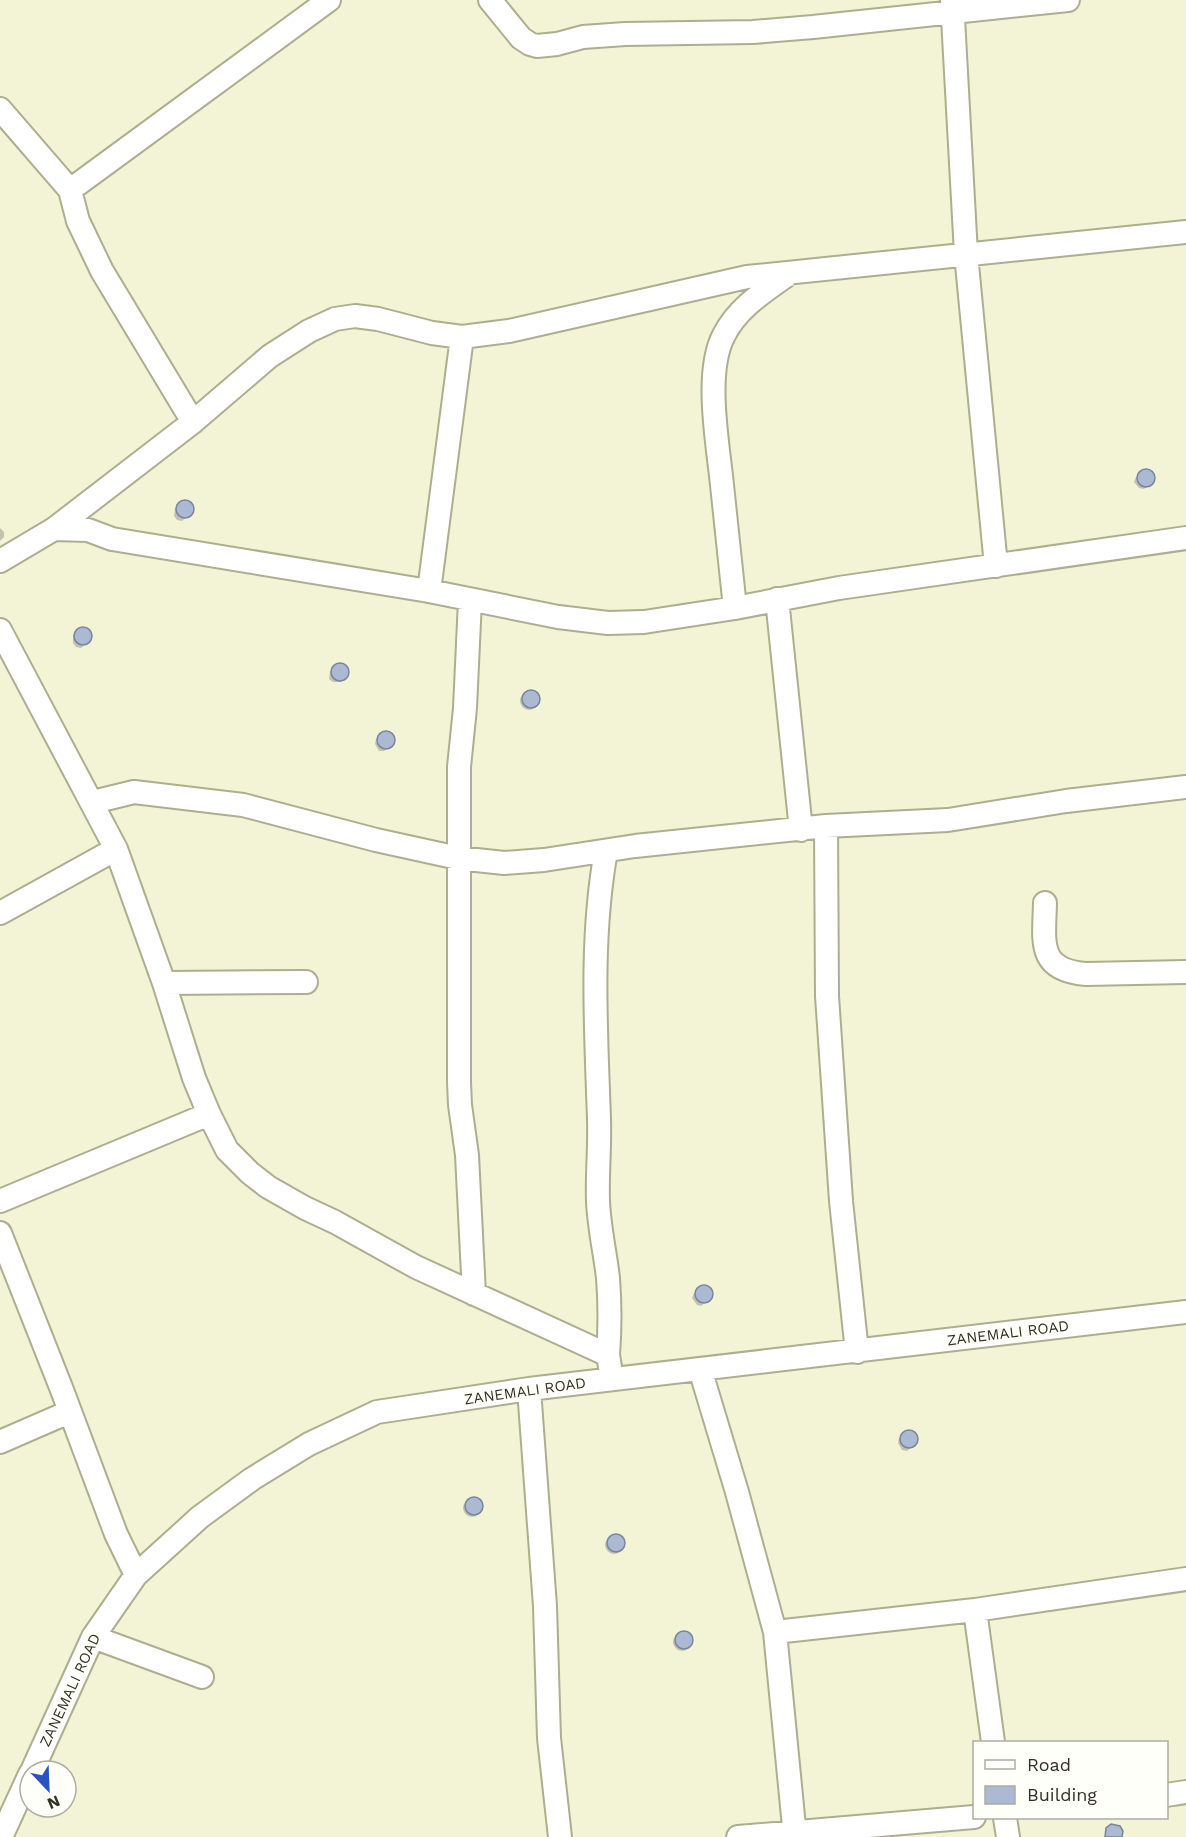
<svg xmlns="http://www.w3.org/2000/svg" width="1186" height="1837" viewBox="0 0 1186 1837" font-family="'Work Sans',sans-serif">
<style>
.shadow{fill:#0003}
.building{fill:#acb9d3;stroke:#79859e;stroke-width:1.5}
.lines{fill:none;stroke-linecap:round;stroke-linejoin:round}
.minor-casing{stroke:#adae90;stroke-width:26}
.minor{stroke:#fff;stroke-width:22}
.labels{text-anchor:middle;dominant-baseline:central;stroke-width:6;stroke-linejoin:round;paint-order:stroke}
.street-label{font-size:15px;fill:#313125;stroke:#fffff9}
</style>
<rect width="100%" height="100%" fill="#f3f4d5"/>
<path class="shadow" d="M1144 470H1149L1154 476 1153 481 1144 489 1139 488 1134 482 1136 477Z
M183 502H188L192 508V512L182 521 177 520 174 516 175 508Z
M0 528 4 532V537L0 541Z
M81 629H86L91 634V639L81 648 76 647 73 643V635Z
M338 664H343L347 668 348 675 341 682H333L329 679 330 671Z
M520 701a9 9 0 1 1 18 0a9 9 0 1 1-18 0Z
M384 732 389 733 394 738V743L384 751H379L375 744 376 739Z
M701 1287H707L710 1290 711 1297 701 1306 697 1305 692 1298 694 1293Z
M907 1432H912L916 1435 917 1442 907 1451 902 1450 898 1443 899 1438Z
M463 1508a9 9 0 1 1 18 0a9 9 0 1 1-18 0Z
M605 1545a9 9 0 1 1 18 0a9 9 0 1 1-18 0Z
M673 1642a9 9 0 1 1 18 0a9 9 0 1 1-18 0Z"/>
<path class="building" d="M1137 478a9 9 0 1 1 18 0a9 9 0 1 1-18 0Z
M176 509a9 9 0 1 1 18 0a9 9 0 1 1-18 0Z
M74 636a9 9 0 1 1 18 0a9 9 0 1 1-18 0Z
M331 672a9 9 0 1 1 18 0a9 9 0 1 1-18 0Z
M522 699a9 9 0 1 1 18 0a9 9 0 1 1-18 0Z
M377 740a9 9 0 1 1 18 0a9 9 0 1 1-18 0Z
M695 1294a9 9 0 1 1 18 0a9 9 0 1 1-18 0Z
M900 1439a9 9 0 1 1 18 0a9 9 0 1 1-18 0Z
M465 1506a9 9 0 1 1 18 0a9 9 0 1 1-18 0Z
M607 1543a9 9 0 1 1 18 0a9 9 0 1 1-18 0Z
M675 1640a9 9 0 1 1 18 0a9 9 0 1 1-18 0Z
M1111 1824 1120 1826 1123 1831 1122 1837H1105L1106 1828Z"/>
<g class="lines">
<defs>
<path id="minor" d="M490 0 521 38 530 44 537 46 557 44 583 37 625 34 753 32 813 27 1068 0
M952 0 966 254 996 566
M0 109 70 190 78 221 102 271 193 422
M70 190 329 0
M54 529 193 422 270 356 309 331 335 319 355 316 378 319 432 333 462 337 509 331 747 277 1186 232
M0 561 54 529 88 530 112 539 429 591 558 617 608 623 644 622 735 608 839 588 1186 538
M429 591 462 337
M777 599 801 830
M470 600 465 708 459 767V1082L460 1105 467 1155 474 1294
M735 608C731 567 726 526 722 485 718 444 704 372 724 335 738 307 765 291 790 273
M0 630 116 849 164 983 194 1078 209 1114 227 1150 250 1173 268 1187 305 1208 335 1222 416 1267 608 1355 612 1379
M93 802 134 792 243 805 376 840 458 858 504 863 544 860 635 846 826 826 948 820 1066 801 1186 787
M826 826 827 996 841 1201 857 1352
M606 851C590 939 596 1030 599 1119 600 1146 597 1174 598 1201 599 1227 605 1252 608 1278 610 1304 610 1329 608 1355
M1045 903C1044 942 1037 970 1086 974L1186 972
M0 913 116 849
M164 983 306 982
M0 1201 209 1114
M0 1233 62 1390 116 1534 136 1575
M700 1369 737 1492 775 1632 795 1837
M529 1389 545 1606 549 1738 560 1837
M0 1442 69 1412
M975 1610 993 1742
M775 1632 975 1610 1186 1579
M93 1637 202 1677
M32 1771 93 1637 136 1575 200 1517 252 1479 309 1444 377 1412 529 1389 1186 1312
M1166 1795 1186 1792
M1005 1818 1008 1837
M1 1837 30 1774
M738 1837 974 1817"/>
</defs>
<use href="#minor" class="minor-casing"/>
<use href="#minor" class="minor"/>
</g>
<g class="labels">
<g class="street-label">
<text transform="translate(1008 1333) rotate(-7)">ZANEMALI ROAD</text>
<text transform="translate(525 1391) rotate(-8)">ZANEMALI ROAD</text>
<text transform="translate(70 1690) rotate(-65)">ZANEMALI ROAD</text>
</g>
</g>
<rect x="973" y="1741" width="195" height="78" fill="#fffff9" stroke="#adada4" stroke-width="1.5"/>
<rect x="985" y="1760" width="30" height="9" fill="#ffffff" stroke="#adada4" stroke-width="1.5"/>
<text x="1027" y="1771" font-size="18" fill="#313125">Road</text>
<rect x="985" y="1786" width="30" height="18" fill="#acb9d3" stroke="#adada4" stroke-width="1.5"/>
<text x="1027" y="1801" font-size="18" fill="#313125">Building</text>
<g transform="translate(48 1789) rotate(157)"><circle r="28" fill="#fffff9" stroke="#adada4" stroke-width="1.5"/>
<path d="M0-4.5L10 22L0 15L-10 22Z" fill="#2a53c2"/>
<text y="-9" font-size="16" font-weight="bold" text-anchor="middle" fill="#313125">N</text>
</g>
</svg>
